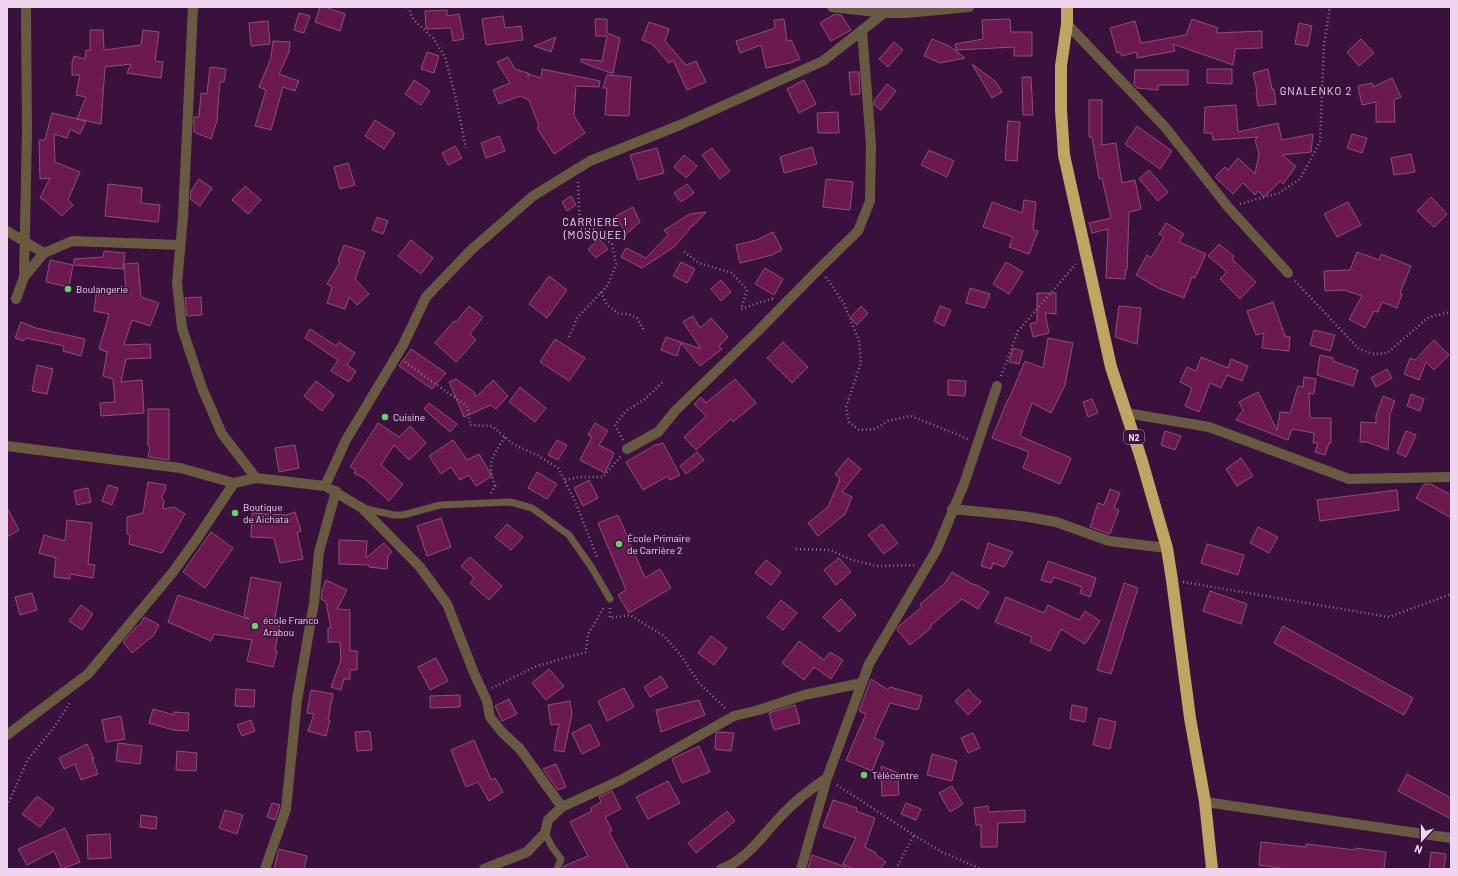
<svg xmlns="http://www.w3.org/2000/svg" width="1458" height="876" viewBox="0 0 1458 876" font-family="Barlow,sans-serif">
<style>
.building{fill:#6c194f;stroke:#8c5173}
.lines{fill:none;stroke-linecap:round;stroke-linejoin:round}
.path{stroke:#927094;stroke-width:2.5;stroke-dasharray:1 3;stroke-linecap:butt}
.lane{stroke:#675a41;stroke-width:7}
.street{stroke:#675a41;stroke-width:10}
.highway{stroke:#c1a362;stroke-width:12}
.poi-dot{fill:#61d56a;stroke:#3a113d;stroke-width:1.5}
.labels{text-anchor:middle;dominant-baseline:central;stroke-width:3;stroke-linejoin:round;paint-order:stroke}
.shield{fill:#3a113d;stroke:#b99aba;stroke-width:1}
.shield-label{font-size:9px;font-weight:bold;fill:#efd5f0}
.poi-label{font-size:10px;fill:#efd5f0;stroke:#3a113d;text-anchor:start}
.neighbourhood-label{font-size:11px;letter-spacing:1px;fill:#efd5f0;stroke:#3a113d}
</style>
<rect width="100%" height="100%" fill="#3a113d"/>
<path class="building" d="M320 7H325L345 14 340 31 315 22Z
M447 10V16L459 14 464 39 453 41 451 28 426 29 425 11Z
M299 13 310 16 304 33 294 30Z
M835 14 841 15 851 30 831 41 820 23Z
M503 16 505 28 521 26 523 40 486 45 482 19Z
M595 19H607V33L620 38 613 74 581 62V59L602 61 607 36H596Z
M784 19 787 41 791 40 800 59 790 63 766 68 761 45 740 53 736 41 775 28 774 20Z
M1010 19 1011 32H1032V56H1014V47L956 50 955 44 983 39 982 20Z
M1192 19 1218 28 1216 33 1262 31V48L1235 49 1234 61H1233V65L1173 44 1175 51 1137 58V52L1122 56 1120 52 1117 53 1110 28 1135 21 1141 43 1186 35Z
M268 21 270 44 251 46 249 23Z
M649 22 669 29 665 41 686 65 696 61 706 82 687 90 673 60 669 63 652 44 642 40Z
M1299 23 1312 26 1308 46 1295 44Z
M90 30H103L104 50 141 45 143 30 159 32 155 61 163 62 161 78 127 73 131 64 105 67 101 124 77 119 86 97 76 95 80 75H72V63L74 56 85 59 86 50 90 51Z
M556 37 551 52 534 46Z
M932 39 949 46 965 58 940 63 924 56Z
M1361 39 1374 53 1359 66 1347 52Z
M273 41 290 42 289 52 279 74 299 81 295 91 283 87 271 130 255 126 266 90 259 87 271 58Z
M894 42 903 50 888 67 879 59Z
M427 52 439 56 434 73 421 69Z
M508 57 515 69 528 73V77L529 74 541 78 542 69 600 81 599 87 576 86 574 116 585 133 554 154 537 128 539 126 529 100 520 96 499 104 493 90 510 83 497 62Z
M972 64 996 82 1002 92 992 98Z
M210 67 226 69 224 82H220L217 117 218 118 211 139 194 132V117H199L201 93 207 94Z
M1207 69H1232V84L1207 83Z
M1268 69 1272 89H1274L1276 104 1258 106 1256 92 1257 91 1253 73Z
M1135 70H1188V85H1158V90L1137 88 1134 85Z
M849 72H859L860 94 851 95Z
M607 75 631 77 629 116 605 115 607 88H603Z
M1022 77H1031L1033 115H1023Z
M1392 78 1401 97 1394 100 1395 122H1376V102L1362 105 1358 86 1372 83 1373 87Z
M414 80 430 91 421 105 405 94Z
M804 80 816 104 799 113 787 89Z
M887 84 896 91 881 110 874 105V101Z
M1089 100H1102V145L1116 143 1122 183 1135 180 1141 209 1129 212 1127 270 1126 269 1125 279 1106 278 1108 229 1092 233 1089 223 1111 218 1102 178 1099 179 1092 137H1089Z
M1236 105 1238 132 1278 123 1282 140 1313 134 1311 152 1282 155 1296 166 1283 184 1280 181 1264 197 1258 191 1255 195 1243 183 1233 194 1215 177 1225 167 1228 170 1238 158 1255 174 1259 154 1255 140 1258 137 1213 140 1212 133H1204L1205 107Z
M838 112 839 133H818L817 113Z
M52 113 86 121 80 134 70 129 67 138 54 134 55 162 80 172 68 200 73 205 62 216 44 200 40 198 50 178 40 179 39 140H45Z
M375 120 395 133 384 149 365 136Z
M1008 121 1020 122 1017 161 1005 160Z
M1137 126 1172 151 1160 169 1125 144Z
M1352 134 1367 138 1362 153 1347 148Z
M499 136 505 151 486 158 481 143Z
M455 146 462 158 448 165 442 153Z
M812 147 817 164 784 173 780 157Z
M657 148 664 173 638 180 630 155Z
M712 148 730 171 720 179 702 155Z
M929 150 954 161 947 177 921 165Z
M1411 154 1415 172 1394 175 1391 158Z
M684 155 697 166 686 178 674 167Z
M348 163 355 185 340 189 334 167Z
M1149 170 1168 192 1158 201 1139 179Z
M199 179 212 188 200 206 190 199 191 191Z
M826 179 853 182 850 210 823 207Z
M108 184 142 188 141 203 160 205 158 222 105 216Z
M687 184 694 193 681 202 674 193Z
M245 186 261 200 248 214 232 200Z
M571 196 576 205 567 211 562 202Z
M1431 197 1447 214 1434 227 1417 211Z
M1024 200 1036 202 1033 230 1038 231 1029 254 1009 247 1013 237 983 227 992 202 1022 213Z
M1348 202 1361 225 1337 237 1324 214Z
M633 207 640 222 626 234 616 216Z
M706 212 693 226 689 227 690 229 674 247 642 268 621 257 626 248 646 258 668 235 664 230 690 214Z
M377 217 388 221 383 234 372 230Z
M1166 223 1184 234 1179 242 1206 254 1195 278 1192 277 1184 298 1158 288 1136 275 1147 255 1151 258 1164 237 1159 234Z
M773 232 782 250 772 255 740 263 736 245 757 240Z
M599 239 608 249 596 258 588 249Z
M411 240 433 258 421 274 398 256Z
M1219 244 1234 256 1232 259 1256 282 1240 299 1220 279 1227 272 1208 256Z
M344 245 365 252 355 279 369 294 357 305 349 297 345 309 327 303 332 287 327 284 340 262 338 261Z
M104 251 125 253 123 269 74 265V259L103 257Z
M1357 252 1379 260 1381 254 1411 266 1400 293 1402 294 1397 308 1382 302 1378 312 1374 311 1365 328 1349 319 1362 296 1344 290 1325 291 1324 271 1350 270Z
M50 260 73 265 69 287 46 282Z
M681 262 695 269 687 283 673 276Z
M1006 262 1023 272 1009 294 993 284Z
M138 263 141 297 159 303 150 326 132 320 124 345 150 344 151 358 126 359 121 382 142 380 144 413 101 416 100 403 115 402 113 379 103 376 107 352 99 349 109 314 94 311 97 287 126 292 124 264Z
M765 268 783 279 774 295 755 284Z
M549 276 567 290 547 318 529 304Z
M721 280 731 292 721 301 711 289Z
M970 288 990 294 985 308 966 303Z
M1037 293H1056V314L1045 313 1049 333 1033 337 1030 324 1037 322Z
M201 297 202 315 187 316 185 298Z
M1273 302 1285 336 1290 337 1289 351 1262 348 1264 333 1256 335 1247 311Z
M469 306 483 317 470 334 476 340 456 362 435 343 454 321 456 322Z
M861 306 868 313 857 325 850 318Z
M940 306 951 310 944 326 934 321Z
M1119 306 1141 308 1137 344 1115 337Z
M693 316 700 328 711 318 728 337 719 346 722 349 700 366 681 343 677 356 661 350 666 337 701 349 683 322Z
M21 322 36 328 85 339 81 356 63 351 64 346 26 338 24 341 15 338Z
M310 329 336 346 339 342 355 353 347 365 356 371 349 382 331 371 338 360 305 338Z
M1314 330 1335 335 1330 351 1310 345Z
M1048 338 1073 343 1065 385 1051 413 1032 403 1020 436 1071 458 1060 484 1023 468 1029 452 992 438 1008 399H1009L1025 361 1043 368Z
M555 339 585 358 569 381 540 362Z
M1434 340 1449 355 1434 370 1426 362 1419 380 1404 374 1410 358 1415 360Z
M783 342 808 367 792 383 767 358Z
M1013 348 1023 351 1019 364 1009 362Z
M411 349 446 373 432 389 399 366Z
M1320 355 1333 358V361L1358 370 1353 386 1317 375Z
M1201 357 1228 368 1231 359 1248 366 1242 381 1227 375 1221 388 1210 383 1199 412 1185 406 1192 388 1180 382 1187 367 1196 371Z
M37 365 53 369 47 394 32 391Z
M1387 369 1392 378 1376 387 1371 378Z
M1304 377 1316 379 1314 394 1309 393 1310 418H1331V443H1329L1325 455 1315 452 1318 443H1313L1314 433 1292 429 1288 440 1236 420 1243 410 1239 402 1258 392 1277 430 1280 412 1290 413 1298 386 1303 387Z
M456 379 474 392 476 397 493 380 508 396 496 409 491 405 464 417 449 382Z
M735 379 756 403 733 422 731 419 696 450 684 437 706 416 694 404 701 397 706 403Z
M948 380 966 381 965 396 948 395Z
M316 381 334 395 322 411 304 396Z
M520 387 546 408 535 422 509 402Z
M1411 394 1424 399 1420 411 1407 406Z
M1383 396 1395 401 1390 414 1388 450 1367 442H1360L1361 422 1376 423V416Z
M1092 399 1098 413 1088 417 1083 402Z
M429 403 457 424 450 432 424 409Z
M148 409H169V460L148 457 150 447 148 446Z
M378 423 399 437 410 426 426 443 409 460 394 445 381 465 403 484 389 501 364 478 354 473 356 470 350 467Z
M595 423 608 431 599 445 614 453 605 473 580 460 592 437 588 435Z
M1165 431 1181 436 1175 450 1161 445Z
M1406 431 1416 435 1406 457 1397 453Z
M453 440 467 460 479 454 492 476 476 486 469 475 460 480 451 467 441 474 429 456Z
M557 440 567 445 558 460 548 455Z
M663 443 680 475 670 480 668 476 643 490 626 462 655 445Z
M295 445 299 468 279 472 275 448Z
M697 452 704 460 686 474 680 466Z
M848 458 861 469 842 492 852 497 845 514 818 536 808 523 828 507 840 479 835 474Z
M1241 458 1253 476 1237 486 1226 469Z
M537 472 557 484 547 499 528 488Z
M589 480 598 498 583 506 574 488Z
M148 482 166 485 165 491 161 498 164 500 163 509 174 507 185 514 162 553 129 544 130 535 127 534V517L143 513Z
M1424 484H1431L1451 495V518L1416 498Z
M108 485 118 488 112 505 102 501Z
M88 488 91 502 77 505 74 491Z
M1110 489 1120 493 1114 508 1119 510 1110 534 1090 527 1098 503 1104 505Z
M1397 490 1399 510 1320 521 1317 500Z
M7 508 19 530 7 537Z
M295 512 301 531 297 532 303 559 280 563 274 538 251 537 252 513 286 515Z
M618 515 645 578 660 569 671 588 629 613 618 595 626 590 598 523Z
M441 518 451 547 427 556 417 526Z
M67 520 92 523 88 564 95 565 93 578 70 574V579L54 577 56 558 39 553 44 535 65 541Z
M507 524 523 537 511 550 495 537Z
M882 524 898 543 884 554 868 535Z
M1258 527 1278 537 1269 553 1250 543Z
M211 532 233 548 205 588 183 572Z
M339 540 367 541 366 558 384 543 392 552 388 556 387 569 369 567V565L339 564Z
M988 543 1013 552 1004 567 993 563 991 569 981 566Z
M1207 544 1244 555 1238 575 1201 563Z
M470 557 502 586 489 600 470 583 474 578 461 566Z
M839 558 851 572 836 585 824 570Z
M766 560 781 572 771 585 755 573Z
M1048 561 1096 578 1090 597 1080 593 1082 587 1054 577 1051 583 1041 580Z
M952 572 974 585 975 584 989 592 978 609 962 599 930 626 931 628 910 645 897 630 899 626 922 607 920 604 945 583Z
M251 577 281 583 275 618 281 619 275 650 277 651 273 667 247 661 252 640 214 634 211 641 168 622 178 595 249 619 244 615Z
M326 580 347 590 337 609 350 610V651H357V670H350V679H344L341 690 331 687 341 660 340 642H328V628H331L326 602 321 599 322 591Z
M1124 583 1138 588 1111 674 1097 670Z
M1210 591 1247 604 1241 624 1203 611Z
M32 593 37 610 20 615 15 597Z
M1006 597 1044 613 1048 605 1079 620 1085 611 1100 621 1085 644 1061 629 1050 651 1030 642 1032 637 995 622Z
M841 599 856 615 839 632 823 617Z
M781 600 797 613 783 630 767 617Z
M81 605 93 614 82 630 69 621Z
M144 617 159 625 154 635 132 653 123 642 134 629 141 623Z
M1283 626 1413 698 1404 715 1274 643Z
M711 636 727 648 714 665 698 653Z
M799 641 824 660 830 652 843 660 831 679 814 667 804 680 782 663Z
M436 658 448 681 430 690 418 667Z
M549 669 564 686 546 700 532 683Z
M661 676 668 687 650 697 644 687Z
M871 679 888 690 890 687 922 696 918 710 890 703 874 738 884 742 872 771 846 760 866 714 859 711Z
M624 688 634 707 607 721 598 701Z
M236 689 255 690 254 707 235 706Z
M968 689 981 702 968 715 955 701Z
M311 690 333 694 328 720H330L326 736 308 731 314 714 307 713Z
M460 695V707L430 708V696Z
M509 699 517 714 502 721 495 706Z
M699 700 705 715 661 732 656 710Z
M570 701 572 714 564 752 554 750 559 724 551 725 548 705Z
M795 705 800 723 774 730 769 713Z
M1072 705 1087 708 1085 722 1070 719Z
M153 709 174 715V712L189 713 188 731 173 730 149 723Z
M121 716 125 739 106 742 102 720Z
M1099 718 1116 722 1110 749 1093 745Z
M251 720 255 731 242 736 237 725Z
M590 724 600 745 582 754 572 733Z
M370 731 372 750 357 751 355 732Z
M719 732 734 733 731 751 715 749 716 733Z
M973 733 980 748 968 753 961 738Z
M474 740 491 780 495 778 503 792 489 801 478 782 466 787 451 750Z
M118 743 142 746 140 764 116 761Z
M87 744 94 759 92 758 98 774 81 780 75 764 64 769 59 758Z
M699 746 710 772 682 783 672 759Z
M177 751 197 753 196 771 176 770Z
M932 754 957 761 952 781 927 775Z
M556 764 566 787 558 790 543 769Z
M881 766 901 774 898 781 899 795 882 796Z
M1407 774 1451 798V819L1398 791Z
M668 781 680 803 648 819 636 797Z
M952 786 963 804 950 812 939 793Z
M612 791 621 809 605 817 612 830 609 832 629 869H562L564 866 588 856 570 822 592 811 591 808 601 802 599 797Z
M37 796 54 809 40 827 22 814Z
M833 800 857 808 856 811 875 818 865 847 876 853 875 854 886 862 880 869H853L843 864 856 838 823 827Z
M272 803 280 805 275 820 267 817Z
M906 803 921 809 916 820 901 814Z
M988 806 989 812 1025 810V822L998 823 997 847H981V825H976L974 808Z
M225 810 243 815 237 834 219 828Z
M727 811 735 821 696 853 688 843Z
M141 815 157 817 156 829 140 827Z
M65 828 80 862 62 869 54 851 27 865 18 849Z
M110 834 111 858 88 859 87 835Z
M1261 842 1306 847V844L1355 850V848L1386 852 1384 869H1287L1259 865Z
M279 849 307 856 304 869H274Z
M1431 852 1446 854 1444 869H1429Z
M812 855 846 867V869H808Z"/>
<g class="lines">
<path class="path" d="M408 7 413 19 433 38 445 57 455 95 466 148
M1240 204 1279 193 1300 179 1320 142 1324 44 1330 7
M684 252 699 263 732 273 747 290 741 309 758 303 772 299 774 301
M826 277 844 304 859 341 861 363 846 407 849 422 859 430 875 429 888 421 911 416 968 439
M1295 281 1359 349 1374 354 1387 353 1429 317 1451 312
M601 292 607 305 619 314H628L637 318 644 331
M569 337 577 318 608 285 616 264 612 244 593 229H580L578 181
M405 362 468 407 470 425 492 426 513 444 537 455 558 468 575 501 597 557
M1001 376 1018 331 1076 264
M623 440 615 425 626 411 645 399 664 381
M565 480 580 477H603L621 456
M491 493 495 486C486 462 493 456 505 437
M796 549 830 550 852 560 878 566 915 565
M1183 582 1389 617 1451 594
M610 608V618L630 615 664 636 680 654 699 683 726 709
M492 688 537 666 586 652 588 634 605 606
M837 785 914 835 942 852 981 869
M7 806 28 759 52 730 70 703
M896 869 914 835"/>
<path class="lane" d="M362 508 394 515H403L440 505 510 502 532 508 569 535 592 568 610 599
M545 833 552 847 561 859 557 869"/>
<path class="street" d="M193 7 183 217 177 283 182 328 202 388 222 434 256 478
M832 7 884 13H906L969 7
M1067 24 1165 127 1228 207 1288 273
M7 231 44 253
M24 277 27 132 26 7
M16 299 24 277 44 253 72 241 180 245
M1126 413 1209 427 1349 479 1451 477
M7 446 180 468 234 483 256 478 325 486 362 508 420 567 447 604 474 673 487 701 490 717 501 731 520 749 562 807
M627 449 658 432 676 410 758 331 820 268 858 231 870 201 871 145 862 30
M325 486 346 440 403 345 426 297 471 250 533 196 590 161 680 125 823 61 884 13 890 7
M952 509 1022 516 1056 522 1109 541 1167 548
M7 735 88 674 173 572 198 537 234 483
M1205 802 1451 838
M265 869 286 809 297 700 314 603 319 552 336 491
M484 869 527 852 545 833 548 820 562 807 621 780 734 716 759 710 804 695 862 683
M721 869C748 860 764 833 783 814 796 800 812 788 827 778
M801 869 827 778 869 664 937 549 964 484 997 386"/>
<path class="highway" d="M1067 7V24L1061 66V110L1064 155 1111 367 1141 458 1167 548 1172 580 1190 718 1205 802 1212 869"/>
</g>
<g class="poi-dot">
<circle cx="68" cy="289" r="4"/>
<circle cx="385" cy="417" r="4"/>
<circle cx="235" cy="513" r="4"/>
<circle cx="619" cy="544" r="4"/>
<circle cx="255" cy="626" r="4"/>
<circle cx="864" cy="775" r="4"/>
</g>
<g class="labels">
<rect class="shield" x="1124" y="430" width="20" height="14" rx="3"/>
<g class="shield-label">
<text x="1134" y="437">N2</text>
</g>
<g class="poi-label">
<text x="76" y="289">Boulangerie</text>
<text x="393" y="417">Cuisine</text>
<text x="243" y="507">Boutique<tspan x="243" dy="12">de Aichata</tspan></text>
<text x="627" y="538">École Primaire<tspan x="627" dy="12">de Carrière 2</tspan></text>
<text x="263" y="620">école Franco<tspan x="263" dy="12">Arabou</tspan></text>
<text x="872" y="775">Télécentre</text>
</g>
<g class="neighbourhood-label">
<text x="1316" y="90">GNALENKO 2</text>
<text x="595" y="221">CARRIERE 1<tspan x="595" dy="13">(MOSQUEE)</tspan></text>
</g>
</g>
<rect width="1458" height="876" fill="none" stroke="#efd5f0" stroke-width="16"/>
<g transform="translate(1422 840) rotate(201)" stroke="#3a113d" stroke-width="3" paint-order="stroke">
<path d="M0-3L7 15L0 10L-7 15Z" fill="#efd5f0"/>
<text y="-6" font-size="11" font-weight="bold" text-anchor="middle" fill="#efd5f0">N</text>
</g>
</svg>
